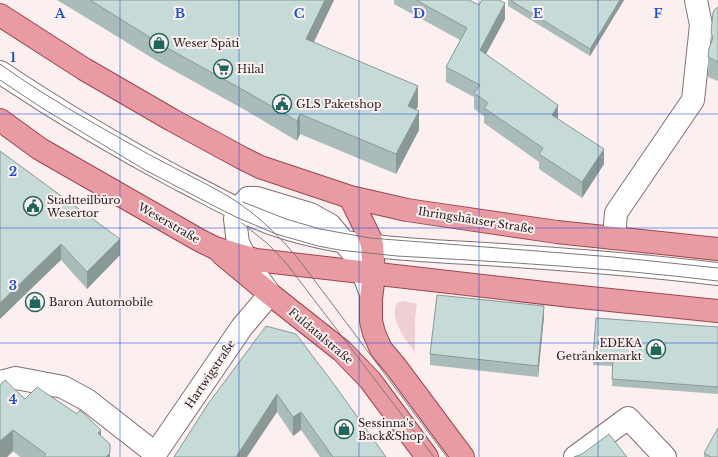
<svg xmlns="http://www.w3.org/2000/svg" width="718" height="457" viewBox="0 0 718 457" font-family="'Libre Baskerville',serif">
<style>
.green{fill:#eed0d0}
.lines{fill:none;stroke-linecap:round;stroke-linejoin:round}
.minor-casing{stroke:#837071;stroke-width:24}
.major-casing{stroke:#9d464f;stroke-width:24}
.minor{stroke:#fff;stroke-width:22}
.major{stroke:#e99ba3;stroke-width:22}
.tram{stroke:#827878;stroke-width:1}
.wall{fill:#aabcb9}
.shaded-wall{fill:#8b9996}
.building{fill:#c6dbd7;stroke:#8b9996}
.grid{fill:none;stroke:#1d4ed8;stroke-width:1;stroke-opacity:0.55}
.labels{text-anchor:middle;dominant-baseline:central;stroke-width:4;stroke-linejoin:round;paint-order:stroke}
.poi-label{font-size:11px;fill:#2a2323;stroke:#fcefef;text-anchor:start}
.street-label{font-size:11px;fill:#2a2323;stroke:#fcefef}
.grid-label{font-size:13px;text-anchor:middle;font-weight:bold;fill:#1d4ed8;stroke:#fcefef;stroke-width:4;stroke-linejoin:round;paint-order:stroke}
</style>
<rect width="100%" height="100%" fill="#fcefef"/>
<path class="green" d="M404 301 417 304 415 317V352C407 342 392 322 395 309 395 307 396 305 397 303Z"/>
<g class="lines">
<defs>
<path id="minor" d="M0 72C58 111 119 147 181 180 215 197 248 217 285 228 349 248 418 250 485 254 563 259 641 265 718 274
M614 238 616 213 693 100 701 25 696 0
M0 382 16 378 63 387 87 400 156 454
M153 457 242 327 270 294 251 268 238 243 235 219 238 210 248 198H257L310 214 330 225 358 259 369 289
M575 457 628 418 665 457"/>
<path id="major" d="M0 15 84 69 172 120 242 158 260 167 350 197 407 210 557 232 718 249
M0 120 40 149 199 240 215 248 256 260 571 296 718 311
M350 197 370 238 372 245 374 274 371 299V321L374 333 381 349 396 367 463 457
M222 254 270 294 342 351 370 380 427 457"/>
</defs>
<use href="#minor" class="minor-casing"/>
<use href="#major" class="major-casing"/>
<use href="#minor" class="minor"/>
<use href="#major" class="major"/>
<path class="tram" d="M0 64C13 73 27 83 40 91 76 114 113 134 150 155 176 169 202 181 228 196 257 214 282 238 303 265L447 457
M0 80 42 108 145 170 216 207 236 217 276 234 318 246 339 250 397 256C504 262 611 268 718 281
M243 202 286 219 320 229 370 238 613 257 718 268
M242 223 268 244 286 263 434 457"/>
</g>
<path class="wall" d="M57 0H334L314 42 418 106 416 109 419 130 396 174 300 134 297 141 245 110 162 64 95 23Z
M394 0H469L505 19 486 54 558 119 604 164 582 198 539 169V162L484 123V116L474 109V97L446 82V67L460 40 394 4Z
M508 0H624L590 56 508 6Z
M718 7V81L708 77V57L711 44V32Z
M0 151 120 255 87 289 61 260Z
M544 317 538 377 430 365V354Z
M266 326 386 457H320L301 430 293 436 277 412Z
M718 327V394L612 386 613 366 593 365V358Z
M25 399 101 436 110 457H20L13 451 7 457H0Z
M704 453 718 457H704Z"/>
<path class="shaded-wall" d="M325 0H334L306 58V39Z
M620 0H624L590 56V49Z
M505 3V19L480 65V50Z
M418 86V106L408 125V106Z
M558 105V120L552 115Z
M419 111V130L396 174V154Z
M300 114V134L297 141V121Z
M604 149V164L582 198V182Z
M120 239V255L87 289V272Z
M61 244V260L0 319V303Z
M544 306V317L538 377V366Z
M277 394V412L247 457H236Z
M301 412V430L293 436V417Z
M13 430V451L7 457H0V441Z
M101 430V452L98 433Z
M110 444V457H106Z"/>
<path class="building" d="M90 0H325L306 39 418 86 408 106 419 111 396 154 300 114 297 121 245 91 162 45Z
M416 0H469L479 5 482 0H499L505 3 480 50 558 105 552 115 604 149 582 182 539 154 543 148 484 108 488 103 474 93 480 85 446 67 467 28Z
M510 0H620L590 49Z
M718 7V62L708 57 709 48 713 38 711 32 713 13 714 10Z
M0 151 120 239 87 272 61 244 0 303Z
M437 295 544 306 538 366 430 354Z
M596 318 718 327V387L612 379 613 359 593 358Z
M266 326 296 334 336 387 386 457H333L301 412 293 417 277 394 236 457H174L208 404Z
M5 380 25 399 37 387 77 414 80 410 101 430 98 433 110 444V453L106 457H43L46 454 13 430 0 441V385Z
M718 428V457H711L704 453Z
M609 434 627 457H574L582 454Z"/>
<path class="grid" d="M120 0V457M239 0V457M359 0V457M479 0V457M598 0V457M0 114H718M0 228H718M0 343H718"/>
<defs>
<symbol id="shop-ring" viewBox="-11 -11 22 22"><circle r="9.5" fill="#fcefef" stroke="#1f675c" stroke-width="1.5"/><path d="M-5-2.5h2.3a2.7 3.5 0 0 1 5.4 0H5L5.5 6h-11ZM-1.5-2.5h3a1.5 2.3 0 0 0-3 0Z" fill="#1f675c"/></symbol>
<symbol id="supermarket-ring" viewBox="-11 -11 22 22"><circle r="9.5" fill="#fcefef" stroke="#1f675c" stroke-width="1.5"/><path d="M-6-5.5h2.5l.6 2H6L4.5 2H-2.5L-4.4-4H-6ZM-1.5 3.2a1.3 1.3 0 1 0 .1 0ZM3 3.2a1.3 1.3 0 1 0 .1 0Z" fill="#1f675c"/></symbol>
<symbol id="civic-ring" viewBox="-11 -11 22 22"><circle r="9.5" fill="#fcefef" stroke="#1f675c" stroke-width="1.5"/><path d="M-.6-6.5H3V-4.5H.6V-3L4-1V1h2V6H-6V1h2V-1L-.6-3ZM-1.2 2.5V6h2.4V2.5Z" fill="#1f675c"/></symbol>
</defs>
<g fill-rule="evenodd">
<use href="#shop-ring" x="148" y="32" width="22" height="22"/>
<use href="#supermarket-ring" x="212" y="58" width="22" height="22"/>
<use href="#civic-ring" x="271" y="93" width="22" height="22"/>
<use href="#civic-ring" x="22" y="195" width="22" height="22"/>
<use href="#shop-ring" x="24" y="291" width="22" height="22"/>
<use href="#shop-ring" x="645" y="338" width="22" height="22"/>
<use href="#shop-ring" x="333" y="418" width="22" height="22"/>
</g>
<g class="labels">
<g class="poi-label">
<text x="173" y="43">Weser Späti</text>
<text x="237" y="69">Hilal</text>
<text x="296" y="104">GLS Paketshop</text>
<text x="47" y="200">Stadtteilbüro<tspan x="47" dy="13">Wesertor</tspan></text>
<text x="49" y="302">Baron Automobile</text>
<text x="642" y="343" text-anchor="end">EDEKA<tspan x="642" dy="13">Getränkemarkt</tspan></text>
<text x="358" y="423">Sessinna's<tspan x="358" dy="13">Back&amp;Shop</tspan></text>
</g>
<g class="street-label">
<text transform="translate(476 220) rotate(9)">Ihringshäuser Straße</text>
<text transform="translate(169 223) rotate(30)">Weserstraße</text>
<text transform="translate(321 336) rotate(40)">Fuldatalstraße</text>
<text transform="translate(210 374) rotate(-56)">Hartwigstraße</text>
</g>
</g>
<g class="grid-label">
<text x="60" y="18">A</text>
<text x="180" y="18">B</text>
<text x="299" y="18">C</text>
<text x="419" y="18">D</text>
<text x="538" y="18">E</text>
<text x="658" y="18">F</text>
<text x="13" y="62">1</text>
<text x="13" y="176">2</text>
<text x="13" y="290">3</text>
<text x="13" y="404">4</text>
</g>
</svg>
